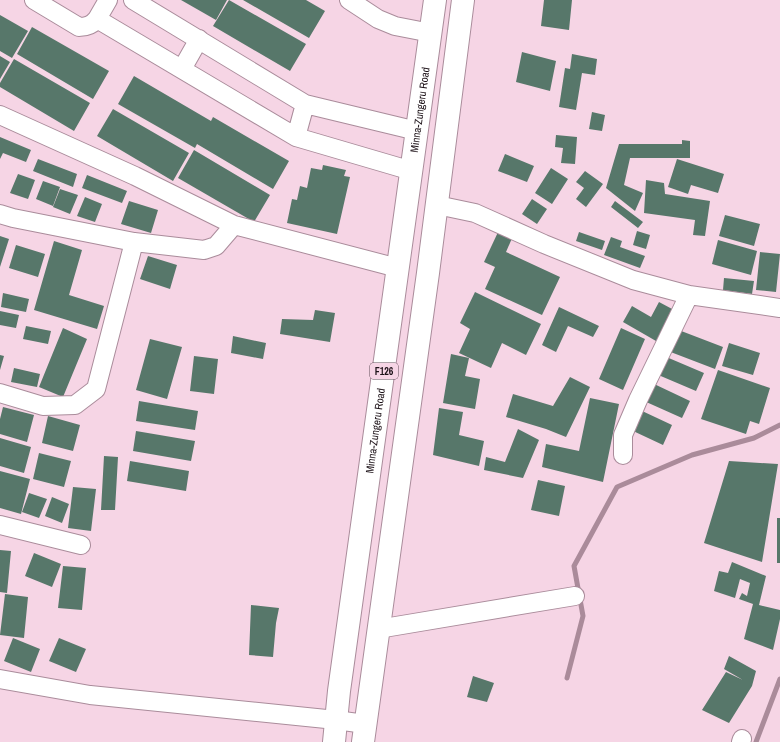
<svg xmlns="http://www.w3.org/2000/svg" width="780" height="742" viewBox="0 0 780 742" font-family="'Archivo Narrow',sans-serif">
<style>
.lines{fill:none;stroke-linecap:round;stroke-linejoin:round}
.stream{stroke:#aa8b9a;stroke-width:5}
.building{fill:#57776a}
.minor-casing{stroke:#aa8c9b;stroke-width:20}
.major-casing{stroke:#aa8c9b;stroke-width:24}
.minor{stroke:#fff;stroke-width:18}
.major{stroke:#fff;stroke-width:22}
.labels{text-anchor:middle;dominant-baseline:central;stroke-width:3;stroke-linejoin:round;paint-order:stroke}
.shield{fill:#f6d5e5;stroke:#5e4c56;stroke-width:1}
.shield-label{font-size:10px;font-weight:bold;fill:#1d1218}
.street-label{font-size:11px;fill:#1d1218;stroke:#f6d5e5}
</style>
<rect width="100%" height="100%" fill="#f6d5e5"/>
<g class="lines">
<path class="stream" d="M567 678 583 616 574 566 617 487 692 455 754 438 780 425
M756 742 780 679"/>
</g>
<path class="building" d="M181 0H227L216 20Z
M229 0 306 44 290 71 213 26Z
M243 0H306L325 11 309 38Z
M544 0H572L569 30 541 26Z
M0 15 28 31 12 58 0 51Z
M32 27 109 71 93 99 17 54Z
M522 52 556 61 550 91 516 82Z
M572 54 597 59 595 75 582 73 576 110 559 107 565 68 570 69Z
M0 56 10 62 0 79Z
M14 59 90 103 74 131 0 87V83Z
M134 76 211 121 213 117 289 161 273 189 197 144 195 148 118 104Z
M113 109 189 153 173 181 97 136Z
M592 112 605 115 602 131 589 129Z
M556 135 577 137 575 164 561 163 563 148 555 147Z
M0 137 31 150 26 162 3 153 0 159Z
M682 140 690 141V158H630L624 185 643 193 635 211 606 188 619 144H682Z
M194 150 270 195 254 222 178 178Z
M505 154 534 166 527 182 498 171Z
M38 159 77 174 73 187 33 171Z
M677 159 724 174 718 193 691 185 688 194 668 187Z
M323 165 346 170 344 176 350 177 337 234 287 223 292 199 297 200 300 186 307 188 311 168 322 170Z
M551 168 568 179 552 204 535 193Z
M585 171 603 184 586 207 576 199 584 188 576 182Z
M18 174 35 180 28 199 10 193Z
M87 175 127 191 122 203 82 188Z
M646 180 664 183 665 194 710 201 705 236 693 235 695 220 644 213Z
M43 181 60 187 53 206 36 199Z
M60 189 78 195 70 214 53 207Z
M85 197 102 204 95 222 77 216Z
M532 199 547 209 537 224 522 214Z
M129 201 158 210 151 233 121 224Z
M615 201 643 222 638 228 611 207Z
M725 215 760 224 754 246 719 236Z
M499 230 513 236 506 252 560 277 542 315 485 289 495 267 484 262Z
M637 231 650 235 646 249 633 245Z
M579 232 605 241 602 250 576 241Z
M0 236 9 239 0 267Z
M611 237 622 241 620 247 645 256 640 268 604 255Z
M718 240 757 251 751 275 712 264Z
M54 241 82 250 69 295 104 306 97 329 34 310Z
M16 245 45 254 38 277 9 268Z
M760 252 780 254 776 292 756 290Z
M148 256 177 265 170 289 140 279Z
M724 278 754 281 752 294 723 290Z
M475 292 541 324 526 355 502 343 491 368 459 353 470 329 460 323Z
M3 293 29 299 26 312 1 307Z
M659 302 674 310 656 341 623 322 632 306 651 317Z
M559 307 599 326 593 337 568 326 556 352 542 345Z
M315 310 335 313 330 342 280 334 282 319 313 320Z
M0 311 19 315 16 328 0 325Z
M26 326 51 331 48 344 23 339Z
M63 328 87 339 63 397 39 387Z
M621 328 645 339 623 390 599 379Z
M676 329 723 347 715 369 668 351Z
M233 336 266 343 263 359 231 353Z
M150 339 182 347 167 399 136 390Z
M729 343 760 353 753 375 722 366Z
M451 354 469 358 465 376 480 379 475 409 443 403Z
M0 355 4 356 0 370Z
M194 356 218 359 214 394 190 391Z
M664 356 704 373 696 391 656 374Z
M14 368 40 374 37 387 11 382Z
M718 370 770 388 759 424 750 421 746 434 701 419Z
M570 377 590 387 566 437 546 429 506 417 513 394 553 406Z
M652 383 690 401 682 418 644 401Z
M590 398 619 404 603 482 542 467 546 444 579 451Z
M139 401 198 411 195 430 136 421Z
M3 407 34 415 27 442 0 434V419Z
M439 408 463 412 459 435 484 441 479 466 433 455Z
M640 410 672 425 663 445 631 430Z
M48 416 80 425 73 451 42 443Z
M518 429 539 440 523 478 484 470 486 457 505 462Z
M136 431 195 441 191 461 133 451Z
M0 438 31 447 24 473 0 466Z
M39 453 71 461 64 487 33 479Z
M104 456 118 457 115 510H101Z
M130 461 189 471 186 491 127 481Z
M729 461 778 464 762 562 704 543Z
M0 471 30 479 21 514 0 508Z
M538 480 565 486 559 516 531 510Z
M73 487 96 489 91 531 68 528Z
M29 493 47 499 39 518 22 512Z
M52 497 69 504 62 523 45 516Z
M777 518H780V563H777Z
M0 550 11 551 7 593 0 592Z
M34 553 61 564 52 587 25 576Z
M732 562 766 576 759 605 780 610V619L773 650 744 639 753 604 739 599 742 593 747 596 750 583 740 579 735 598 714 591 719 571 728 573Z
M63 566 86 568 82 610 58 608Z
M5 594 28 597 24 638 0 635Z
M251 605 279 608 276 623 273 657 249 655Z
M13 638 40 649 31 672 4 661Z
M59 638 86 649 76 672 49 661Z
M729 656 756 671 752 686 729 723 702 710 726 672 743 680 724 669Z
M473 676 494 683 487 702 467 697Z"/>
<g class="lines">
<defs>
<path id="minor" d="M34 0 79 27C87 27 92 25 97 19L296 137 412 171
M133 0 305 104 417 131
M349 0 378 19 395 26 431 33
M97 19 108 0
M182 69 199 39
M0 115 135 176 234 225 398 268
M296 137 305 104
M437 205 475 213 544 244 633 280 689 295 780 308
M0 214 13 218 134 242 204 250 216 246 234 225
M0 393 43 406 75 405 96 389 134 242
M623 455V435L638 400 689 295
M0 525 81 545
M378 629 575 596
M0 679 90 695 336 720 365 724
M741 742 742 739"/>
<g id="major">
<path id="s1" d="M334 742 339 691 435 0"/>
<path d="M363 742 428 273 463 0"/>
</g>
</defs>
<use href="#minor" class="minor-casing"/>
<use href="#major" class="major-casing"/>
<use href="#minor" class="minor"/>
<use href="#major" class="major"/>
</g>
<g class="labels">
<rect class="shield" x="370" y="363" width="28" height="16" rx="3"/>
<g class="shield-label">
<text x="384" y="371">F126</text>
</g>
<g class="street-label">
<text stroke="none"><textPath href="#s1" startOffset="638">Minna-Zungeru Road</textPath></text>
<text stroke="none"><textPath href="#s1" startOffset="314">Minna-Zungeru Road</textPath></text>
</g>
</g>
</svg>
